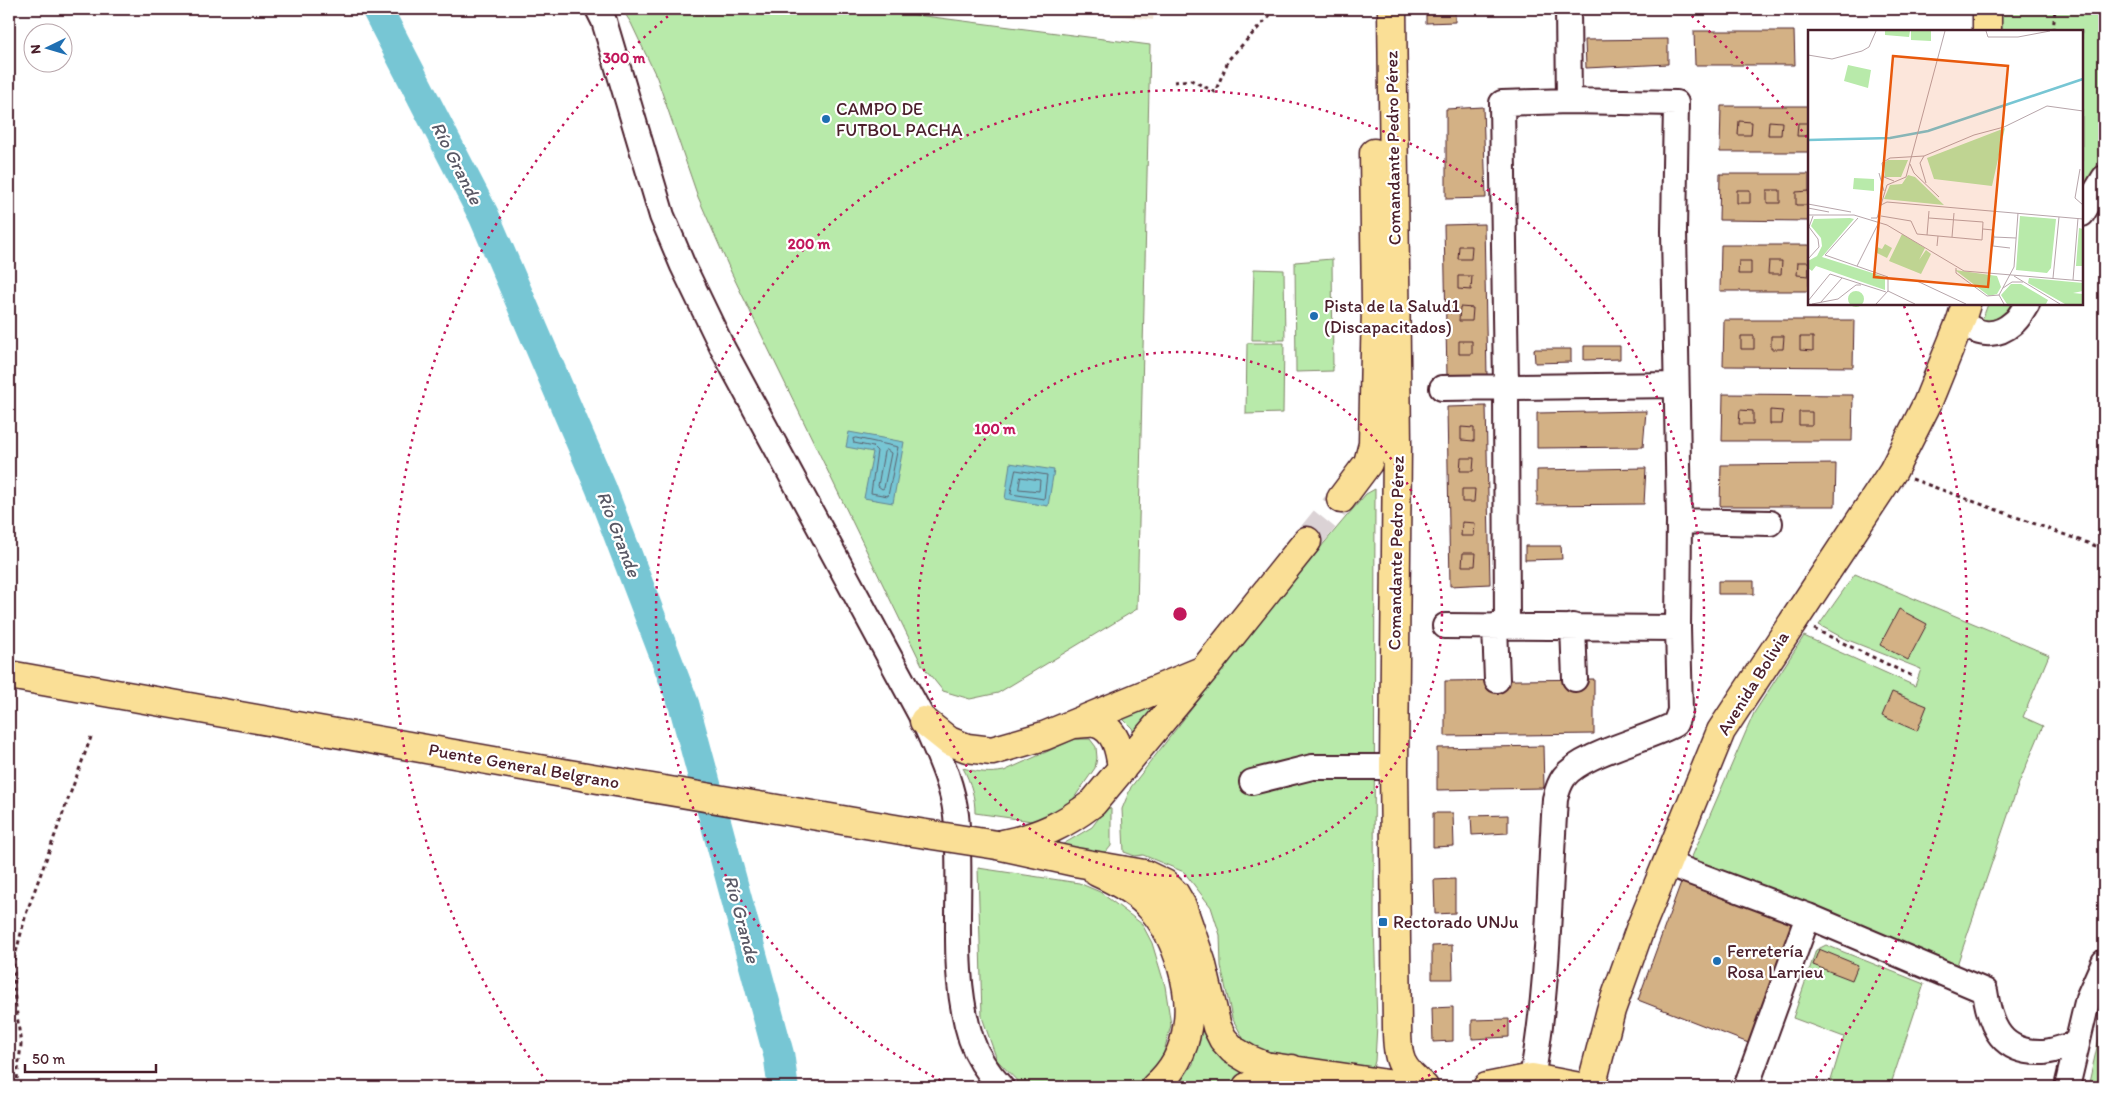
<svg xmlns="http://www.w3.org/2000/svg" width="2113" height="1096" viewBox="0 0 2113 1096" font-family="Itim,sans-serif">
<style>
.built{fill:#f2e8da}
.green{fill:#b8eaaa;stroke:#81846a}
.water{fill:#77c6d4;stroke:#658390}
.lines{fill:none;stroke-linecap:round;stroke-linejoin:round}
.shore{stroke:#5c626f;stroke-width:1}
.river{stroke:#77c6d4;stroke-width:31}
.building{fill:#d3b185;stroke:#4a1f2b}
.major-tunnel{stroke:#dbd2d5;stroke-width:28;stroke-dasharray:28 14;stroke-linecap:butt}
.minor-casing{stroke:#4a1f2b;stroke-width:28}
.major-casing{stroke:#4a1f2b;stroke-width:31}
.path{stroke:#4a1f2b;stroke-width:3;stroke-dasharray:4 4;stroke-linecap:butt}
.minor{stroke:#fff;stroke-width:24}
.major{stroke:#fadf96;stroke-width:28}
.major-bridge-casing{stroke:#4a1f2b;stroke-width:31;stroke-linecap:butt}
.major-bridge{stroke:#fadf96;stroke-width:28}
.ring{fill:none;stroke:#c2185b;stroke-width:2.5;stroke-dasharray:2.5 5}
.poi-dot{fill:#1f6fb2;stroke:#fff;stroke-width:2}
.labels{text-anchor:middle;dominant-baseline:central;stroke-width:4.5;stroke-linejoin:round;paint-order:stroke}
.poi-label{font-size:18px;fill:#4a1f2b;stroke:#fff;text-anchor:start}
.street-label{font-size:18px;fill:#4a1f2b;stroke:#fff}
.water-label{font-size:19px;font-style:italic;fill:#5a5966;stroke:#fff}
.inset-river{fill:none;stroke:#77c6d4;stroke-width:2.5}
.inset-road{fill:none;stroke:#b7a5aa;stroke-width:1}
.view{fill:#e8590c;fill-opacity:0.15;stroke:#e8590c;stroke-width:2.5}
.inset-edge{fill:none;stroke:#4a1f2b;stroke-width:2.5}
.centre{fill:#c2185b;stroke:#fff;stroke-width:2.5}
.ring-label{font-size:15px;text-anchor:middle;font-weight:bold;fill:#c2185b;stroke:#fff;stroke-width:4.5;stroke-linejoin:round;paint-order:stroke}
</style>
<rect width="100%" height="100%" fill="#fff"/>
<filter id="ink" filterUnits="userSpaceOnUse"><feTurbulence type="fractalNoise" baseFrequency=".02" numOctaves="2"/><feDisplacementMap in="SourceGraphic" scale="10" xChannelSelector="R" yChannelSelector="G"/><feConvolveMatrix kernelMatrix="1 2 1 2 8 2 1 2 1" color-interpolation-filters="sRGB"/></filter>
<g filter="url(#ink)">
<path class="built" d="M1066 9H1154L1153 20Z"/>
<path class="green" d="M622 9H909V14L1150 45 1137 609 998 693 970 699 943 691 922 665 731 272 698 197 657 78 631 23Z
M2001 9H2104V153L2082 191V31H2000Z
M1332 259 1333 371 1296 372 1295 262Z
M1254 269 1284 270 1285 340H1252Z
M1988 304H2015L2010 312 1989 332 1980 326Z
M1247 343H1284L1283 413 1246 414Z
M1375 489 1374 923 1377 1025 1375 1061 1373 1068 1306 1058 1286 1057 1261 1052 1247 1045 1232 1018 1221 966 1220 935 1211 907 1184 872 1143 855 1135 856 1124 852 1122 809 1131 787 1273 604 1346 517 1366 494Z
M1855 574 2049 655 2023 717 2043 726 2019 783 1957 965 1932 959 1688 866 1754 713 1804 636 1915 686 1921 669 1843 638 1819 625Z
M1170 693 1136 738 1132 728 1118 714Z
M1075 739H1090L1096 747 1097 758 1095 768 1067 808 1039 822 975 813C975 797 971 783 963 768 977 772 989 774 1004 771Z
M1107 807 1111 809V846L1106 852 1094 854 1060 846 1092 827Z
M978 868 1079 883 1100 892 1142 924 1152 943 1165 986 1171 1025 1159 1071 1137 1087H1023L997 1060 982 1017Z
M1826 945 1924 984 1890 1087H1829L1844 1037 1793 1018 1816 950Z
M1204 1008 1258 1076 1226 1087H1177L1193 1064Z
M2104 1016V1087H2088Z"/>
<path class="water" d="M849 432 904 442 893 503 864 498 873 452 846 447Z
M1010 463 1054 470 1048 506 1005 499Z"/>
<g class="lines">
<path class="shore" d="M856 438 898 447 888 496 871 493 877 451 873 447 854 443 853 439Z
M887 450 891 453 884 488 882 489 878 486 884 452Z
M1016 470 1047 475 1044 499 1011 494Z
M1021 477 1040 480 1039 491 1019 489Z"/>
<path class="river" d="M377 9 484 216 601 488 684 705 779 1056 783 1087"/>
</g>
<path class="building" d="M1426 9H1455V22L1426 23Z
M1694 31H1794L1795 65H1695Z
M1668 39V64L1586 68 1585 40Z
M1721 106H1809V152H1720Z
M1483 107 1486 198 1446 199V109Z
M1739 121 1752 122 1751 135H1738Z
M1769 121 1782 122 1781 135H1768Z
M1798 123H1809V136H1797Z
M1720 174H1809V221L1719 220Z
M1737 190H1750V203H1737Z
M1767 190H1780V203H1767Z
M1809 191V205H1796V192Z
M1484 224 1487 376 1447 377 1444 225Z
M1721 245H1809V291H1720Z
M1459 246H1472L1471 259H1458Z
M1739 261H1751V274H1738Z
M1769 261H1782L1781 274H1768Z
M1798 262H1809V276L1797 275Z
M1458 276H1472L1471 290 1458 289Z
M1460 307 1473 308 1472 321H1459Z
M1724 320H1854L1853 367 1723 366Z
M1741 336H1754V349H1741Z
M1771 336H1784L1783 349H1771Z
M1800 337H1813V351L1800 350Z
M1459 341H1472V354H1459Z
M1584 346H1620V359L1584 360Z
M1534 349H1571V362L1535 363Z
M1723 394 1853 395 1852 441H1722Z
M1486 406 1490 584 1450 586 1447 407Z
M1740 410 1753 411V424H1739Z
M1770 410 1783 411 1782 424H1770Z
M1646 411 1643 447 1537 448V413Z
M1799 412H1812V425H1799Z
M1461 427 1474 428V441L1461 440Z
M1461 458H1474L1473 471H1460Z
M1836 464 1835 506H1720L1721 465Z
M1646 468 1644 504 1537 505V470Z
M1462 489H1475L1474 502H1462Z
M1462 522 1475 523 1474 536H1461Z
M1525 546H1561L1562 559 1525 560Z
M1463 553H1476L1475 566H1462Z
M1718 581H1754V594H1718Z
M1899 609 1927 624 1908 660 1880 645Z
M1594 679V734L1445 736V681Z
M1892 692 1927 706 1917 731 1882 716Z
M1543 746 1544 788 1437 790V748Z
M1433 813H1453L1454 846 1433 847Z
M1508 815V833L1472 835 1471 816Z
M1684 874 1795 922 1751 1044 1638 1000Z
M1455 879V913L1435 914 1434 880Z
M1452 945 1453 979H1432V946Z
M1819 949 1858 965 1852 980 1813 965Z
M1453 1007V1041L1433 1042 1432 1008Z
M1509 1019V1037L1472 1039V1020Z"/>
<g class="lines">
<path class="major-tunnel" d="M1307 541 1341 499"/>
<defs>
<path id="minor" d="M598 9 604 21 662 216 683 266 723 349 924 721C937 752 952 781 956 815 964 889 948 967 971 1039 977 1057 988 1073 1001 1087
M1568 9 1569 101
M2082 214 2104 178
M1961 320C1976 336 1996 338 2013 323 2019 319 2023 310 2027 304
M1442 388 1676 385
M1445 626 1678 628
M1495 626 1497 680
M1507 626 1506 386 1502 103 1569 101 1676 103 1674 231 1679 521
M1573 626 1575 679
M1252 782 1312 767H1394
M1666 863 1808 916 1985 991C1990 1027 2002 1054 2044 1052 2055 1051 2067 1046 2077 1043
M1532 1078C1549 986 1549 892 1555 799 1557 791 1559 784 1564 777 1583 753 1646 740 1675 724L1680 711 1678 628 1679 521 1770 523
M1746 1087 1808 916
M2067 1087 2088 998 2104 962"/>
<path id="major" d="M1392 9 1397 444 1394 767 1397 1028C1397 1059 1400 1068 1424 1087
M1987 9V31
M1341 499 1368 463 1373 444 1376 305 1374 153
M9 675 539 769 907 831
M924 721 949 741 967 748 992 751 1044 736 1199 672
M1075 724C1081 724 1089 722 1095 723 1116 728 1120 751 1122 769
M1003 844C1039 837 1064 825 1093 803L1203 671 1307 541
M997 845 1075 862 1144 874 1165 884 1175 894 1182 906 1201 961 1217 1027 1223 1039 1233 1050 1248 1059 1265 1066 1408 1087
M1097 872C1117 881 1139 893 1153 910 1177 938 1194 992 1187 1028 1184 1051 1172 1072 1155 1087
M1247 1087 1292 1069
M1487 1087 1532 1078 1580 1087
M1591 1087 1611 1010 1640 929 1721 731 1893 471 1927 404 1961 320 1966 304"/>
</defs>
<use href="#minor" class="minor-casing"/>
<use href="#major" class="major-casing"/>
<path class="path" d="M2097 9 2104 33
M2053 31 2055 9
M1174 82 1191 80 1215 92 1229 59 1271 14 1281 9
M1912 479 2104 549
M1814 629 1912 676
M16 1087 21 1045 14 992V960L26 914 91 737"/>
<use href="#minor" class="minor"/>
<use href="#major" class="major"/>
<defs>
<path id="major-bridge" d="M907 831 997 845"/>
</defs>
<use href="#major-bridge" class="major-bridge-casing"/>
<use href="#major-bridge" class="major-bridge"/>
</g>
</g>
<g class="ring">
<circle cx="1180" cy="614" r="262"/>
<path d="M954 1087A524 524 0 1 1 1406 1087"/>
<path d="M547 1082A787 787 0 0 1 674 11M1686 11A787 787 0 0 1 1809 140M1904 306A787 787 0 0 1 1813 1082"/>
</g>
<g class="poi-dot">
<circle cx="826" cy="119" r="5"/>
<circle cx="1314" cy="316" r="5"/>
<rect x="1378" y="917" width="10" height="10" rx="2.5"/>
<circle cx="1717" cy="961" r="5"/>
</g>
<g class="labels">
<g class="poi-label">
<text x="836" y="109">CAMPO DE<tspan x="836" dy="21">FUTBOL PACHA</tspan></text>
<text x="1324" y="306">Pista de la Salud1<tspan x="1324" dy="21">(Discapacitados)</tspan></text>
<text x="1393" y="922">Rectorado UNJu</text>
<text x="1727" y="951">Ferretería<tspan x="1727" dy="21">Rosa Larrieu</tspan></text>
</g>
<g class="street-label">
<text transform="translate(1393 148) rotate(-91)">Comandante Pedro Pérez</text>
<text transform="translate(1396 553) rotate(-89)">Comandante Pedro Pérez</text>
<text transform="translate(1753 683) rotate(-58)">Avenida Bolivia</text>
<text transform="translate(524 766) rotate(10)">Puente General Belgrano</text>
</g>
<g class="water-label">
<text transform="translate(457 163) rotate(63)">Río Grande</text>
<text transform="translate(619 534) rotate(69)">Río Grande</text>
<text transform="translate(742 919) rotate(75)">Río Grande</text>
</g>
</g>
<g transform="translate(1808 30)">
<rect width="275" height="275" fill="#fff"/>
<path d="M77 1H102L101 7 77 5ZM103 1H123V11L103 10ZM40 35 63 40 60 58 36 51ZM197 98 184 156 126 149 119 128ZM80 130H100L93 147H77L76 133ZM100 145 107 147 136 175 76 169 82 155 94 154ZM46 148 66 149V161L45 159ZM212 186 248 189 243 238 239 243 208 240ZM42 188 46 189 14 227 77 247V260L8 236 4 241 0 238V231L9 226 14 216 13 208 3 196 6 189ZM271 198 275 199V236H268ZM94 204 117 218 111 230 118 220 123 224 113 244 81 231ZM77 214 84 218 79 228 67 222 69 217 74 219ZM147 240 189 246 193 257 189 264 181 266ZM221 248 275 253V261L265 263 275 264V274H257L220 253ZM203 254H213L240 270 238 274H199L193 265ZM40 269a8 8 0 1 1 16 0a8 8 0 1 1-16 0Z" fill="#b8eaaa"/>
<path class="inset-river" d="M0 110 82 108 120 101 275 49"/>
<path class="inset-road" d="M178 1 180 7H210L242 1M0 25 24 29 54 21 61 17 68 1M116 126 112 133 118 153M74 133 82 128 116 126 166 105 196 97 239 76 275 81M74 133 76 147 86 151M102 134 106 143 131 167M272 139 267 168 275 175M71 143 76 161M0 174 43 182M73 175 79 172 275 189M0 178 21 182M0 185H46L79 195 156 241 275 251M73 186 103 191 109 204 130 206 129 216M50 188 17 225 80 247V261L68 274M63 188H69L79 155 98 147 137 1M121 188 175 192 174 210 130 206M175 199 185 200 186 207 208 208M119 205 121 181M144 207 146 183M186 207 185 216 202 218M0 229 11 217 10 209 1 197 5 186M49 236 71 192M148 238V243L179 266 191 265M206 246 252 274M245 248 251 187M265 250 270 188M109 251 158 274M195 258 204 252H215M80 261 107 274M0 271 22 244 78 262M13 272 34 248M4 274 30 269 48 255H53M196 274 191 265 206 237 210 183"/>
<path class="view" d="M85 26 200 36 180 257 66 247Z"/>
<rect width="275" height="275" class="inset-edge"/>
</g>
<circle cx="1180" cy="614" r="8" class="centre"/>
<g class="ring-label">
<text x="624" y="63">300 m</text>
<text x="809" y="249">200 m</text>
<text x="995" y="434">100 m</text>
</g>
<rect width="2113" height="1096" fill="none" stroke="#fff" stroke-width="30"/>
<rect x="15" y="15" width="2083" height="1066" fill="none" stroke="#4a1f2b" stroke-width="2" filter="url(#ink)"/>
<g transform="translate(48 48) rotate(265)"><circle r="24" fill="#ffffff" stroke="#b7a5aa"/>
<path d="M0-4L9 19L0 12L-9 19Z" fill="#1f6fb2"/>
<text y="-8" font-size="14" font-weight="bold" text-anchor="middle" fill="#4a1f2b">N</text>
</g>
<path d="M25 1064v8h131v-8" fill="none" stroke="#4a1f2b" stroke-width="2.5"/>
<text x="32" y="1064" font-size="15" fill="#4a1f2b" stroke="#ffffff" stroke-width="4" paint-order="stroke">50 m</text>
</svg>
